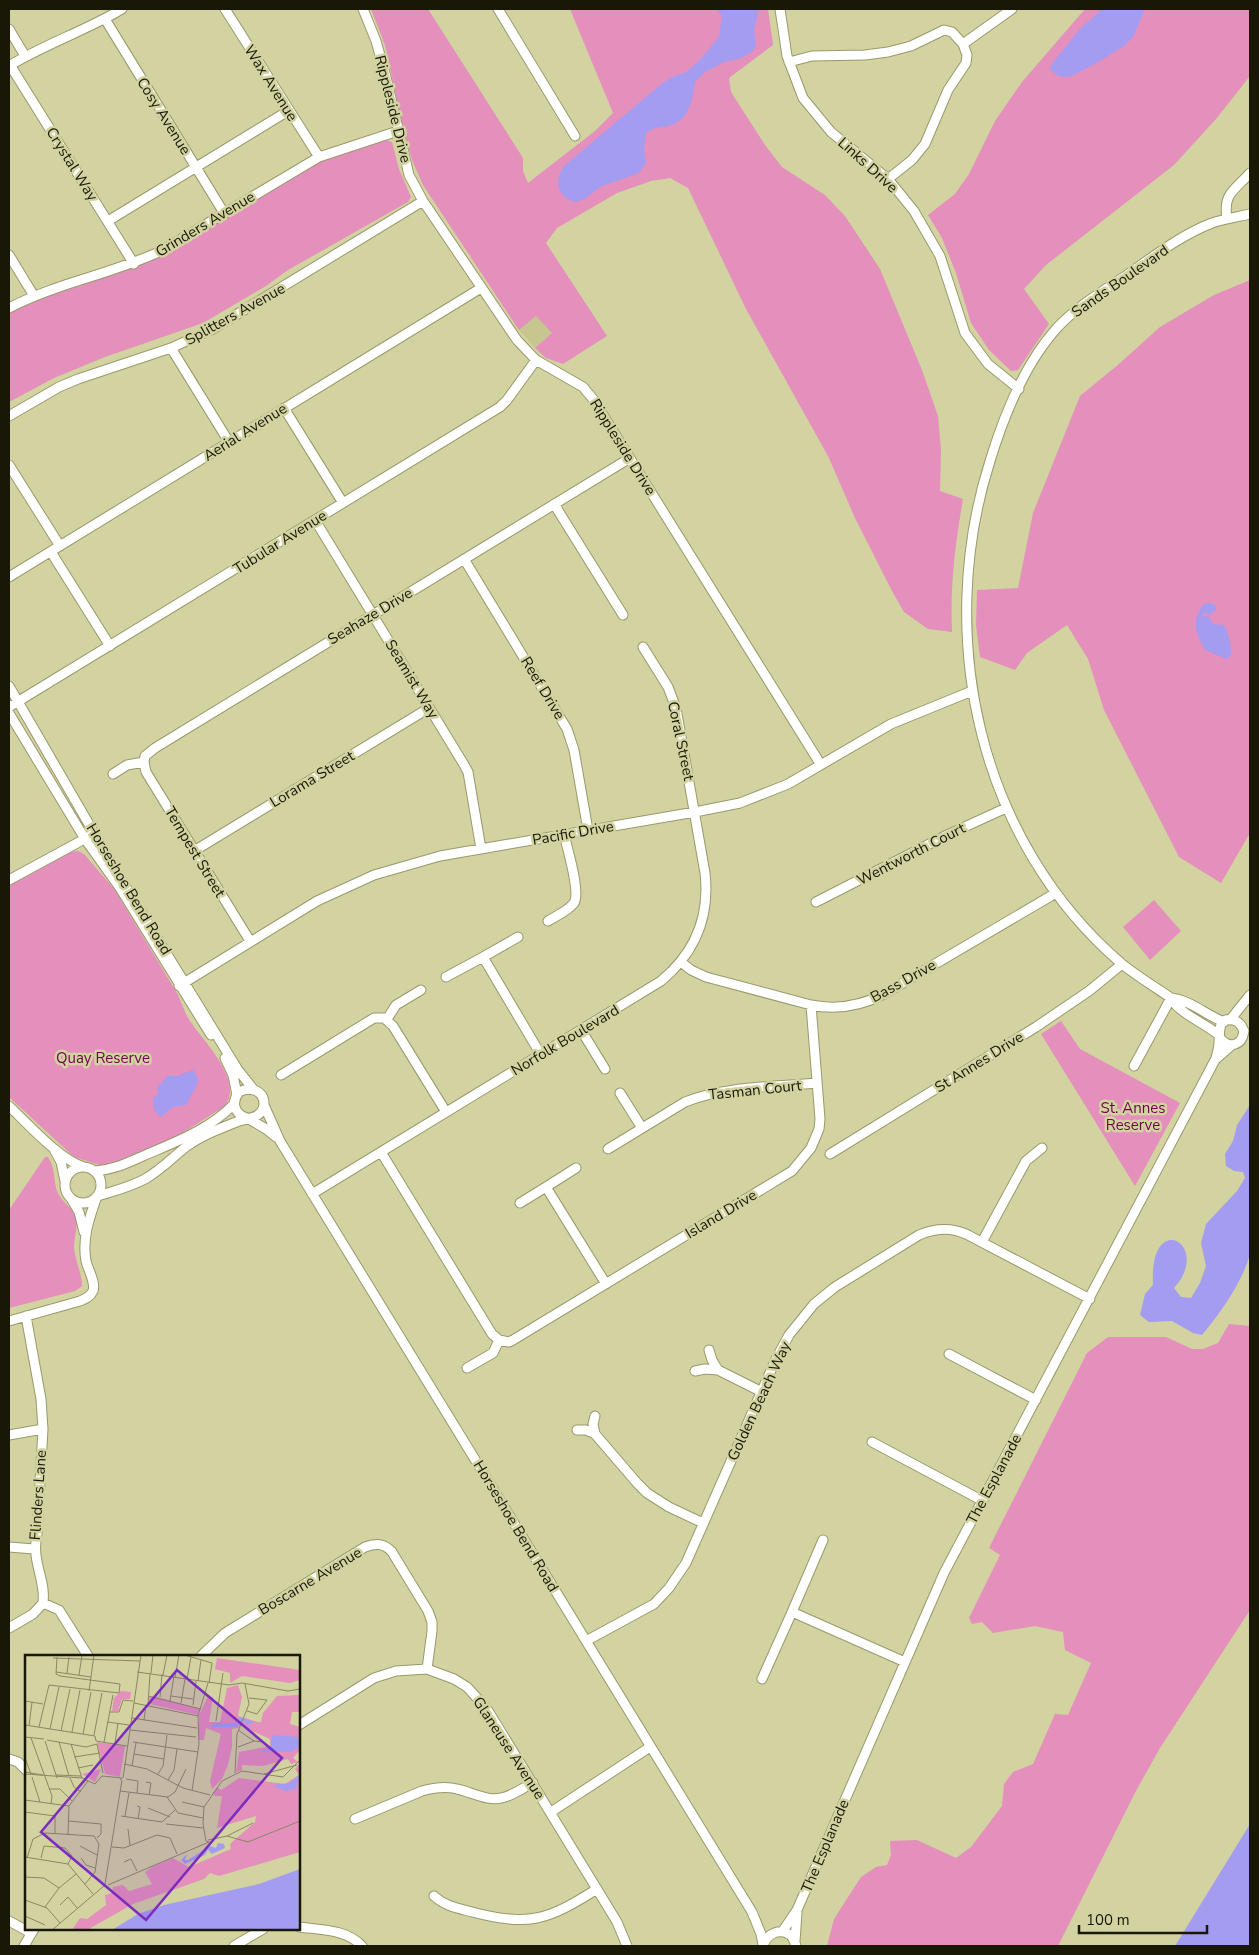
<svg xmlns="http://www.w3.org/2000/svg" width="1259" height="1955" viewBox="0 0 1259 1955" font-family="'Nunito Sans',sans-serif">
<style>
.built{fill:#c7c68e}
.green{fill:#e48fbc}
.water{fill:#a49cf1}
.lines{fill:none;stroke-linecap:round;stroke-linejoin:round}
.minor-casing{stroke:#9a996b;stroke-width:11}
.minor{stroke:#fff;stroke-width:9}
.labels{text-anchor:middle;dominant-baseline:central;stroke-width:5;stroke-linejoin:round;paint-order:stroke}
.street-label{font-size:15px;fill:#191806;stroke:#d3d2a1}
.park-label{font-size:15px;fill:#70024d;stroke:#d3d2a1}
.inset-road{fill:none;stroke:#898863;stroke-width:1}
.view{fill:#7b2cbf;fill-opacity:0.15;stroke:#7b2cbf;stroke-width:2.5}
.inset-edge{fill:none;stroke:#191806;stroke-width:2.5}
</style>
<rect width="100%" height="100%" fill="#d3d2a1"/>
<path class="built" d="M536 316 552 333 535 348 519 330Z"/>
<path class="green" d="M371 9H428L523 158V171L528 183 595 131 613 113 570 9H768L773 45 729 78 731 92 765 145 782 167 825 195 845 216 880 269 922 370 938 416 941 450 940 491 963 499C955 546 950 585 952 632L928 629 904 612 892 591 855 518 828 456 746 309 688 188 670 178 651 181 617 193 557 228 546 243 607 336 563 364 546 358 535 348 552 333 536 316 519 330 423 185 412 160 404 132 385 45Z
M1085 9H1250V76L1216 119 1174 165 1046 265 1024 289 1049 324 1018 370 1011 371 989 350 971 323 956 273 942 238 928 215 955 194 969 174 995 121 1022 82Z
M386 140 392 142 399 169 411 197 408 202 325 249 288 270 266 286 203 323 105 357 54 378 9 402V312L33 301 135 267 164 254 320 161Z
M1250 280V833L1221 883 1179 857 1104 710 1088 659 1067 625 1027 653 1015 670 980 657 976 625 977 590 1018 588 1033 513 1080 396 1119 364 1160 327 1214 295Z
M78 851 84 854 114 889 177 993C182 1003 184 1012 190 1021 204 1042 244 1080 225 1106L181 1134 116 1163 103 1166 74 1157 9 1097V886L71 852Z
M1154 900 1181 931 1150 960 1123 927Z
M1061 1021 1080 1049 1180 1103 1135 1186 1041 1034Z
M45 1157H48C56 1169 53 1179 57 1191 60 1200 69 1205 74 1213 80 1224 74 1235 74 1247 75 1261 82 1273 82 1286L75 1291 9 1308V1210Z
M1229 1324 1250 1326V1610L1160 1748 1137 1789 1058 1946H827L834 1919 861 1877 876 1867 887 1865 891 1855 890 1841 917 1840 956 1858 971 1847 1002 1806 1004 1784 1013 1772 1033 1764 1055 1714 1068 1715 1091 1663 1065 1650 1063 1632 1035 1626 993 1633 982 1622 972 1624 969 1618 1000 1555 989 1548 1087 1353 1108 1337H1166L1192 1349H1203L1218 1343Z"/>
<path class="water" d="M717 9H759L754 31 756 45 752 52 739 59 724 62 705 72 695 82C692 100 690 121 668 126 659 128 654 127 646 133L644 151 646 163 639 173 600 187 585 199 575 202C558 197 554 182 563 167L659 86 670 78 686 72 699 61 719 37 722 16Z
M1102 9H1145L1133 37 1124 46 1100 61 1072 76C1062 79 1057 76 1050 69L1051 65 1080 29Z
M1209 603 1216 605V610L1209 615 1204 612 1203 616 1209 617 1213 624 1224 625C1229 633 1231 646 1231 655L1227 659 1205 650C1195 630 1190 623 1204 604Z
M193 1070 198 1078 197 1085 186 1105 173 1107 161 1117 154 1110 153 1099 159 1092 157 1088 167 1076H177Z
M1250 1105V1255C1241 1284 1221 1312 1202 1335L1193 1333 1172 1321 1149 1322 1140 1315 1145 1294 1153 1285C1149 1216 1201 1238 1183 1275 1181 1280 1177 1284 1174 1288L1181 1297 1191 1298 1200 1283 1206 1266 1201 1243 1206 1224 1237 1191 1245 1178 1243 1172 1234 1171 1226 1166 1225 1154 1233 1141 1237 1125Z
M1250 1824V1946H1175Z"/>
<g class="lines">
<defs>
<path id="minor" d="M225 9 319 157
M363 9 376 41 386 77 409 175 423 201 517 340 536 360 583 387 593 399 821 765
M498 9 575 136
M780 9 787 56 803 98 831 132 888 179 914 211 940 256 965 333 988 364 1019 389
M105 19 224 213
M9 29 25 56
M789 62 812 56 865 55 888 52 911 46 944 30 952 32 963 44 1012 9
M10 65 134 264
M9 66C45 44 85 31 122 9
M888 179 912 160 925 144 948 90 966 63 967 55 963 44
M1227 219C1223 193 1234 191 1250 173
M108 221 288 111
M9 255 34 296
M9 308C57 283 112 274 161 251L319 157 398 131
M171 348 229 442
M284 408 343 503
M9 416 59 387 78 379 171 348 213 329 423 201
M9 465 60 546
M554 504 623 615
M315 520 463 763 468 772 481 849
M51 552 110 646
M464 559 567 729 574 750 588 830
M9 577 481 288
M9 686 116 871 238 1070 254 1090
M9 707 500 407 507 400 536 360
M9 713 85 839 120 888 211 1035
M144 762 146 772 250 941
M113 774 127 765 144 762 145 756 155 748 630 458
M194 851 429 708
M9 880 90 836
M816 902 947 835 1006 808
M548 921C556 916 568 911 574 903 581 892 567 848 564 834
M483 957 518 937
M681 962 691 970 706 977 811 1005C836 1010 861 1006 884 994L1056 893
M446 977 483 957 541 1055
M179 986 317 901 374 875 440 856 695 812 740 803 788 784 891 724 972 691
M1171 998C1178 1013 1205 1023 1219 1035
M387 1019 396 1005 421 990
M1230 1020 1250 995
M1224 1022C1206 1015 1190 1000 1171 998 1155 987 1137 976 1122 964 979 842 934 637 990 461 1004 415 1024 365 1056 329 1076 307 1103 291 1127 275 1154 256 1181 235 1212 223 1224 219 1237 217 1250 214
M581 1030 605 1069
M225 1058 233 1075 237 1095
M1216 1058C1217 1053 1219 1048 1219 1042 1220 1034 1217 1016 1233 1020 1239 1021 1242 1026 1244 1031 1242 1046 1229 1049 1220 1038
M1134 1066 1171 998
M281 1075 374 1018H384L393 1026 446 1112
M620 1093 642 1128
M264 1105 280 1141 752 1912 761 1934 763 1944
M9 1106C27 1123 60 1160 84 1167
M249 1119 266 1129 276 1137
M54 1149 61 1162 65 1181
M608 1149 685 1102C725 1086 775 1087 817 1083
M381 1152 492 1334 499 1340
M830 1154 1036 1027 1089 991 1122 964
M65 1185a18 18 0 1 1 36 0a18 18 0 1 1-36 0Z
M95 1171C113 1170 127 1163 143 1156 175 1142 209 1130 234 1104
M546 1187 576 1168
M312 1194 661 981C695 953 710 917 705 873L676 708 668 687 643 647
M98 1196C114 1191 130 1187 145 1179 161 1170 173 1157 187 1146 203 1135 221 1128 239 1121 249 1118 263 1118 264 1104 264 1090 249 1086 239 1092 231 1102 234 1114 247 1118
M72 1200 79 1212 84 1232
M520 1203 546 1187 606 1284
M982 1242 1026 1161 1042 1148
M26 1316 41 1399 43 1429 37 1534C31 1563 46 1578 43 1603
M9 1321 80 1301C85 1299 90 1297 93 1291 96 1282 88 1270 86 1261 82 1239 89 1219 96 1199
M709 1350 712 1360 718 1370 762 1392
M949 1354 1036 1400
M467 1368 493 1353 499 1340 509 1342 513 1340 792 1171 811 1148 819 1129 820 1119 811 1005
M695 1371 705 1369 718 1370
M595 1416 593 1424 595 1434 637 1483 647 1493 669 1507 703 1523
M577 1430H586L595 1434
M9 1435 43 1429
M872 1442 983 1501
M9 1547 34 1549
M43 1603 59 1610 88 1656
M792 1612 823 1540
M9 1628 33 1614 43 1603
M586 1641 654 1604 669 1588 686 1563 776 1359 789 1335 814 1304 835 1287 919 1235C936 1228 951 1227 968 1235L1090 1299
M201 1656 225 1633 365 1547C376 1543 384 1543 392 1552L428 1611 432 1622V1631L427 1669
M762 1679 792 1612 905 1662
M299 1725 374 1678 396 1671 427 1669 454 1679 467 1687 487 1709 617 1922 627 1946
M9 1759 18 1762 26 1770
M551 1812 650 1747
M355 1819 422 1791C433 1788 445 1786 457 1789 472 1792 489 1803 505 1797 515 1794 524 1787 533 1783
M434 1896C445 1906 457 1908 472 1912 530 1927 548 1920 597 1889
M9 1921 31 1933
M299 1927C321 1930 346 1929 362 1946
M782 1932 797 1910 944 1573 1215 1060 1232 1045
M795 1941 797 1913
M763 1945C770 1928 791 1926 796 1946
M24 1946 34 1929
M234 1946 263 1929"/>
</defs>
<use href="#minor" class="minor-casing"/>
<use href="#minor" class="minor"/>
</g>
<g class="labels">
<g class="street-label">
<text transform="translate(271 83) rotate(58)">Wax Avenue</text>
<text transform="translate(393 109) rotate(76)">Rippleside Drive</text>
<text transform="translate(164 116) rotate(58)">Cosy Avenue</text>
<text transform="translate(72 164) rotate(58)">Crystal Way</text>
<text transform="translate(868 165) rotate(42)">Links Drive</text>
<text transform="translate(205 224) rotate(-31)">Grinders Avenue</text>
<text transform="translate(1120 281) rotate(-35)">Sands Boulevard</text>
<text transform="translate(235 314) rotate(-29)">Splitters Avenue</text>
<text transform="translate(245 432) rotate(-32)">Aerial Avenue</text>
<text transform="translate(623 447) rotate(58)">Rippleside Drive</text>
<text transform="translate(280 542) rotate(-32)">Tubular Avenue</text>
<text transform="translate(370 616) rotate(-31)">Seahaze Drive</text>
<text transform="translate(412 679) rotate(59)">Seamist Way</text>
<text transform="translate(543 688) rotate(59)">Reef Drive</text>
<text transform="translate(681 741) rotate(78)">Coral Street</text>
<text transform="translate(312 779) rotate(-31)">Lorama Street</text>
<text transform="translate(573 833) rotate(-10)">Pacific Drive</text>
<text transform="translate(195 852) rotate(59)">Tempest Street</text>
<text transform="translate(911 854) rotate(-27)">Wentworth Court</text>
<text transform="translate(129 889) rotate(59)">Horseshoe Bend Road</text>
<text transform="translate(903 981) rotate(-29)">Bass Drive</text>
<text transform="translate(565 1040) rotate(-31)">Norfolk Boulevard</text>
<text transform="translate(979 1062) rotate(-32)">St Annes Drive</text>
<text transform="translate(755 1090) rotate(-6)">Tasman Court</text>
<text transform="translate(721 1214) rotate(-31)">Island Drive</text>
<text transform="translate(759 1401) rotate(-65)">Golden Beach Way</text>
<text transform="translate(994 1479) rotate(-62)">The Esplanade</text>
<text transform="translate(38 1495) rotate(-86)">Flinders Lane</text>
<text transform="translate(516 1526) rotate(59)">Horseshoe Bend Road</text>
<text transform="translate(310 1581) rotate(-31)">Boscarne Avenue</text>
<text transform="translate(509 1748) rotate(57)">Glaneuse Avenue</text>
<text transform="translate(825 1846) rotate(-67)">The Esplanade</text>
</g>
<g class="park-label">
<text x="103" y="1058">Quay Reserve</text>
<text x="1133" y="1108">St. Annes<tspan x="1133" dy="17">Reserve</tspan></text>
</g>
</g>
<g transform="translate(25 1655)">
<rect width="275" height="275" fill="#d3d2a1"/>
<path d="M192 3 275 15V25L265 28 217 21 205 28V18L190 14ZM213 30 217 42 213 61 233 67H236L238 58 252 41 275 40V57H267L265 69 275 72V95L268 103 273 107 266 109 263 104 238 111 217 110V115L211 117 214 97 245 91V84L216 71 218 66 213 73 207 74V92L203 110 197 124 187 134 185 126 196 79 181 73 179 85H174V60L183 41 188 42 184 67H195L202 33ZM96 36 106 37 105 44H97L93 56H87L89 43ZM129 41 175 54 173 60 124 49V42ZM72 87 100 91 95 122 80 119ZM275 108V197L194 221 185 218 179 224 108 249 62 275H47L55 263 62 264 81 250 80 240 87 238 88 232 98 230 104 236 127 229 120 217 127 212 148 203 164 212 206 194 205 189 230 167 231 161 192 173 197 141H190L188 138 192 132 196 135 214 123 260 129 274 120 270 114ZM76 114 70 127 57 119Z" fill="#e48fbc"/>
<path d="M215 62 230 67 223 69 227 75 218 66 211 72H186L188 68H209ZM251 80 273 82 275 91 267 97 235 96 246 92 247 81ZM275 119 271 134 260 136 247 130 265 128ZM193 188 199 189 200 193 187 199 183 195 180 200 160 209 156 205 162 199 160 205H163L185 191 191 193ZM275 214V275H87L113 259 139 250 234 229Z" fill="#a49cf1"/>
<path class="inset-road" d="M160 0 187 8 184 28M32 2 31 19 35 21M28 3 115 6M31 17 66 22M112 17 204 30 217 28 263 36 275 34M42 18 44 2M126 18 128 0M54 20 57 0M138 20 142 0M150 22 154 0M162 24 166 2M173 26 176 5M64 36 69 0M123 41 176 54M146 41 168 44M135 42 137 19M0 46 18 49M145 46 149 21M109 48 173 61M156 48 160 24M123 50 125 18M168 50 171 26M222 56 232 59 242 45 224 43M85 57H94L98 45 108 46M107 63 172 73M119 65 121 50M191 66 198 18M82 67 104 70M0 70 70 81 71 86 102 91M4 71 7 47M14 72 24 30 94 38 95 29 35 21M25 74 34 32M105 75 171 82M213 75 229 86 239 87M36 76 45 34M47 77 55 35M58 79 66 37M69 80 77 38M0 82 19 84M6 83 27 141 26 149M22 85 61 92 72 89M20 86 32 123M34 87 44 121M79 87 88 40M108 87 173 97M90 88 93 68M46 89 57 123 70 129 77 121M72 89 78 118M213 92 229 86M109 99 139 104M49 102 75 98M0 103 6 119M99 109 122 114 158 133 185 140M107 111 111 88M53 113 68 110M0 117 18 120M210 118 212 79 224 49 220 29M0 119 57 123M133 119 138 111 142 80M239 119 272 110M31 120 56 121M77 121 97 123 95 125M7 122 15 147M45 123 49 132 56 137M98 123 116 0M101 124 113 126 112 138M143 125 149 115 152 94M121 127 126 128 124 140M24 134H35L47 146M95 136 143 142 150 137 161 114M167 136 174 89 173 61 183 28M142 142 153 158 178 163M0 145 44 151M157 147 179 152M112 151 115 152 113 164M123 153 145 162M0 157 30 161V179M96 161 137 167 150 155M100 161 104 138M44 166 76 169V179L72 183M141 169 178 173M103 174 105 190M43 180 44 151 63 126M202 181 228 168M183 185 202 181 223 187 275 166M181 186 178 169 179 152 197 126 217 116 258 122 275 105M55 191 72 200M87 192 99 193 132 180 145 183 152 199M0 202 43 209 68 239M2 203 8 184 20 178 69 181 74 189 70 217 60 229M16 203 19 191 40 193 47 201 43 209M56 203 61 210 70 213M99 207 106 204 112 216M0 222 19 223 34 233M80 229 97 125M83 230 184 187 181 186M0 245 22 253 35 268M35 250 43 242 52 253M20 252 34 233 51 219M0 261 20 270M27 275 80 230"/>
<path class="view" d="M152 15 257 103 121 265 16 177Z"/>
<rect width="275" height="275" class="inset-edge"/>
</g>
<rect width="1259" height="1955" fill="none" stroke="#191806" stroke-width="20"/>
<path d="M1079 1925v8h128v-8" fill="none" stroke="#191806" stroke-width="2.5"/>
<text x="1086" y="1925" font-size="15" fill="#191806" stroke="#d3d2a1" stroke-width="4" paint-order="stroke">100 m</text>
</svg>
